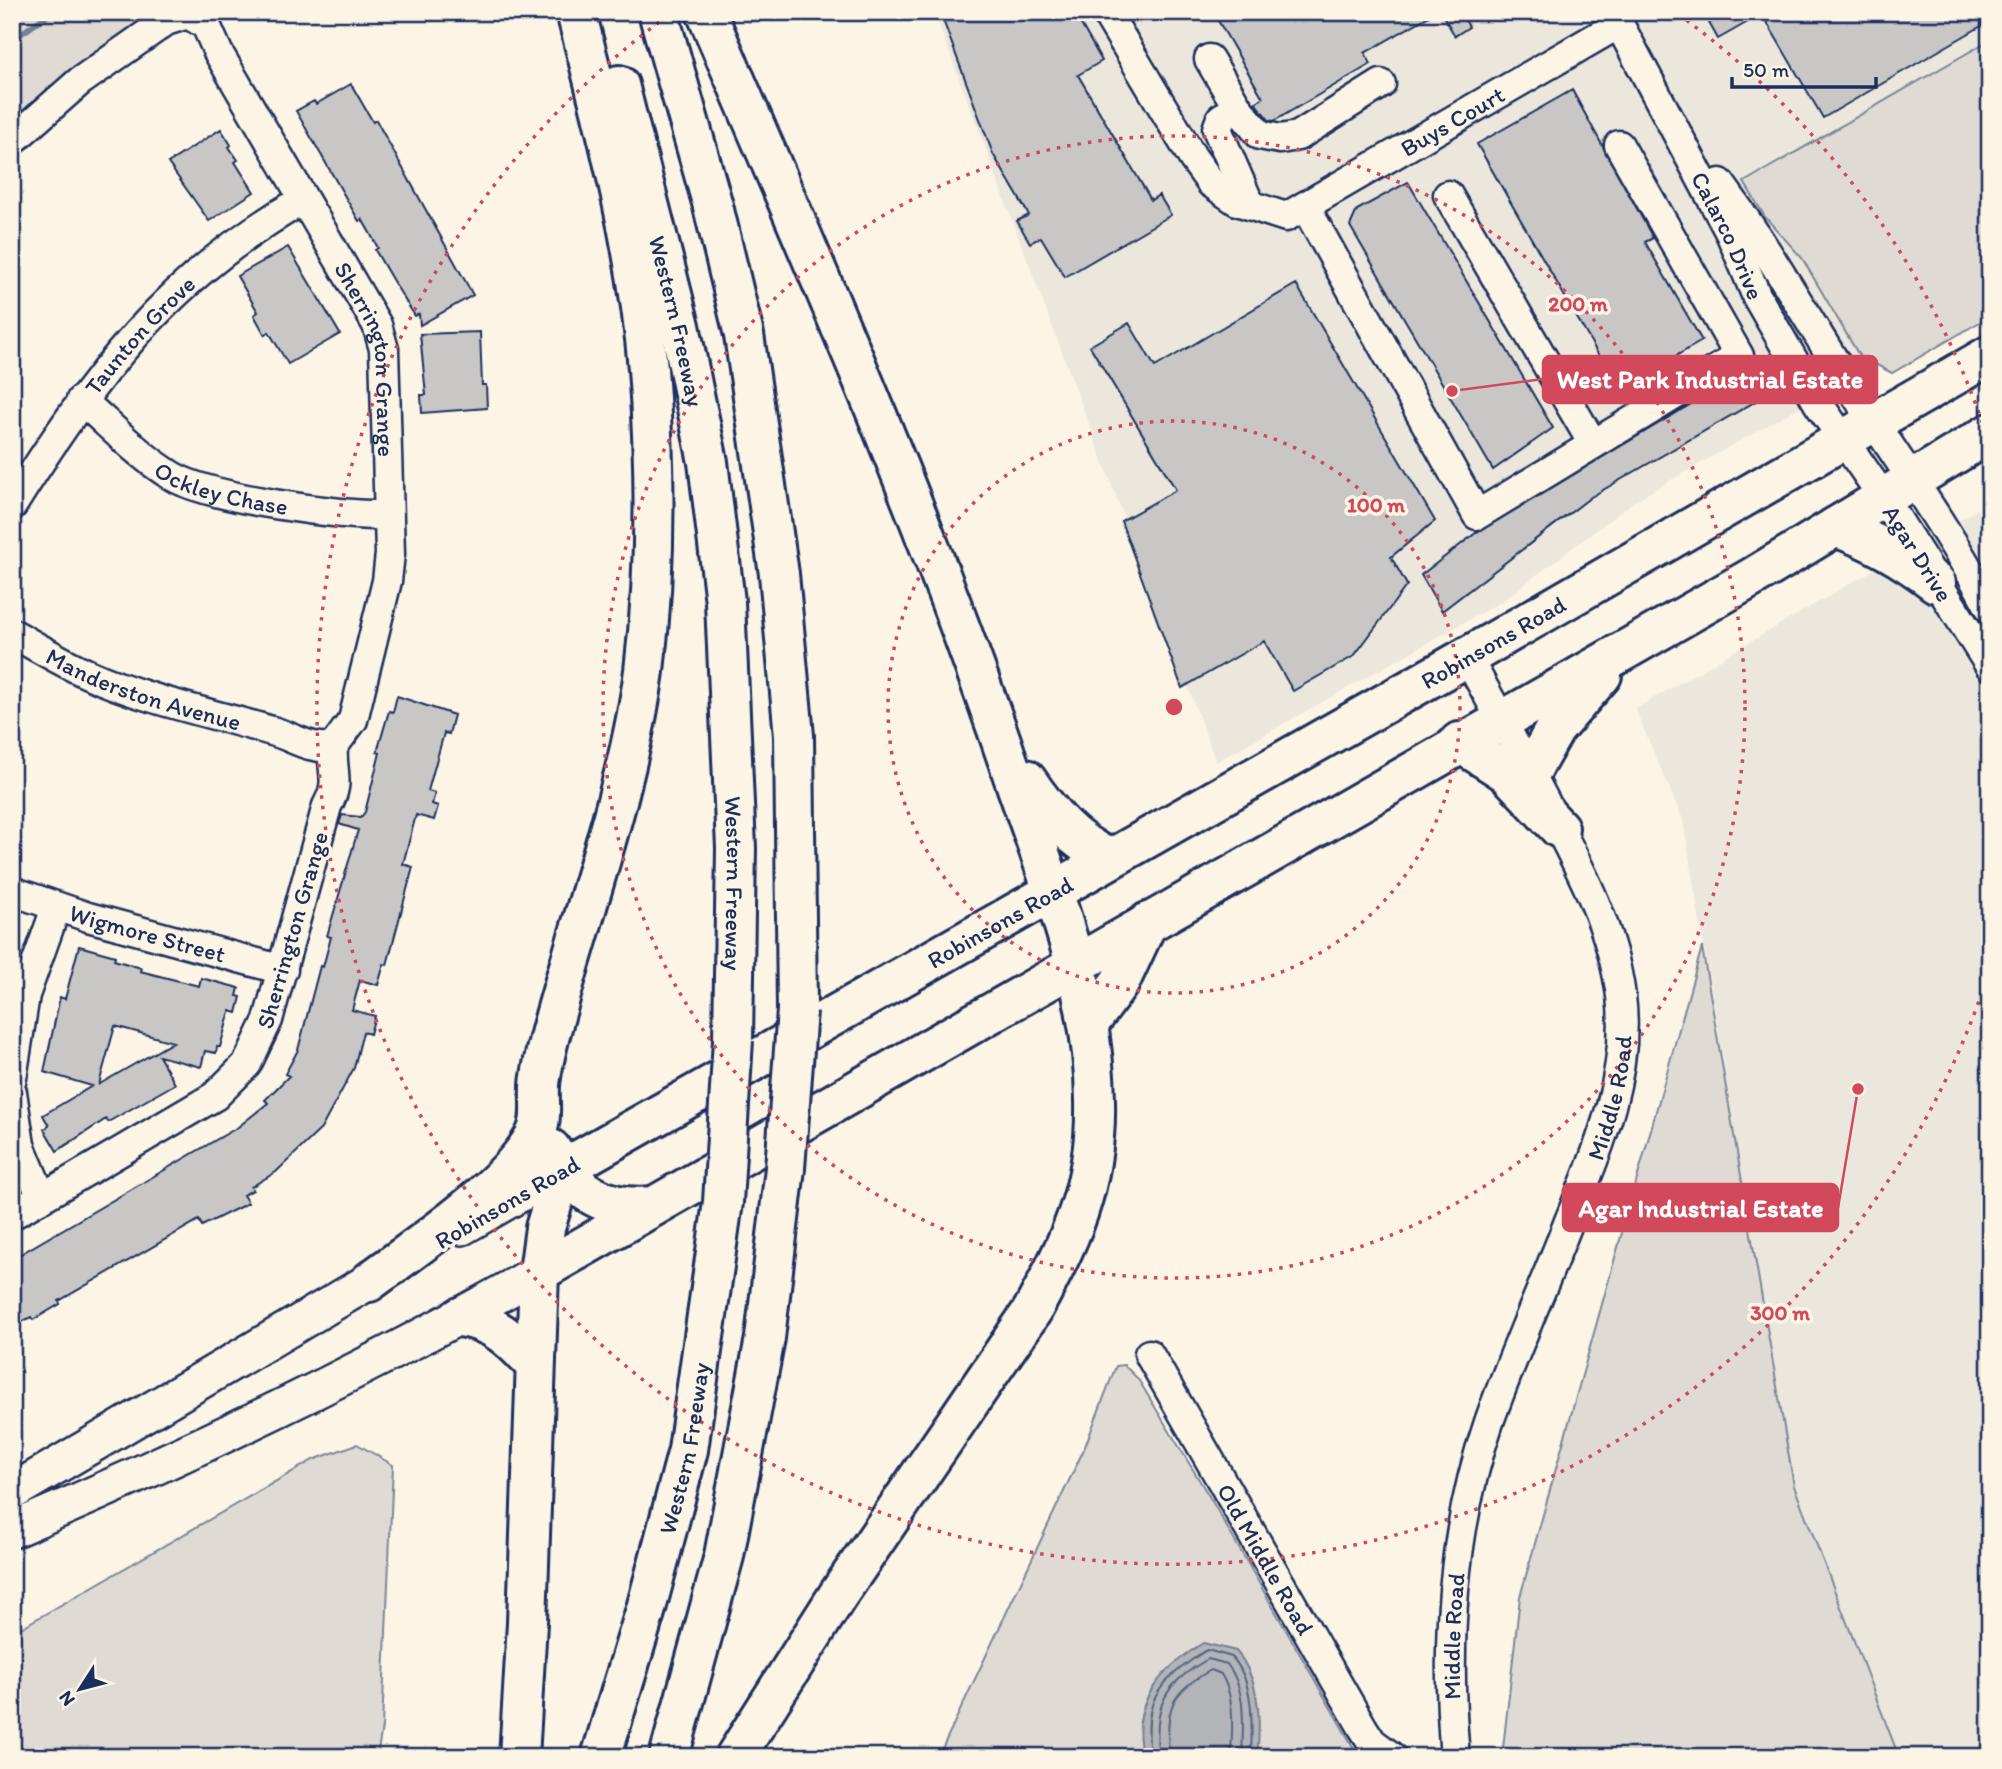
<svg xmlns="http://www.w3.org/2000/svg" width="2002" height="1769" viewBox="0 0 2002 1769" font-family="Itim,sans-serif">
<style>
.built{fill:#ece7dc}
.green{fill:#dfdbd4;stroke:#7d8599;stroke-width:2}
.water{fill:#b2b4b8;stroke:#767f94;stroke-width:2}
.lines{fill:none;stroke-linecap:round;stroke-linejoin:round}
.shore{stroke:#576482;stroke-width:2}
.stream{stroke:#767f94;stroke-width:6}
.building{fill:#c8c7c6;stroke:#1b2f5e;stroke-width:2;fill-rule:evenodd}
.minor-casing{stroke:#1b2f5e;stroke-width:33}
.major-casing{stroke:#1b2f5e;stroke-width:40}
.highway-casing{stroke:#1b2f5e;stroke-width:44}
.minor{stroke:#fcf5e5;stroke-width:28}
.major{stroke:#fcf5e5;stroke-width:35}
.highway{stroke:#fcf5e5;stroke-width:38}
.highway-bridge-casing{stroke:#1b2f5e;stroke-width:44;stroke-linecap:butt}
.highway-bridge{stroke:#fcf5e5;stroke-width:38}
.ring{fill:none;stroke:#d1495b;stroke-width:3.5;stroke-dasharray:3.5 7}
.labels{text-anchor:middle;dominant-baseline:central;stroke-width:7;stroke-linejoin:round;paint-order:stroke}
.street-label{font-size:24px;fill:#1b2f5e;stroke:#fcf5e5}
.centre{fill:#d1495b;stroke:#fcf5e5;stroke-width:3.5}
.ring-label{font-size:21px;text-anchor:middle;font-weight:bold;fill:#d1495b;stroke:#fcf5e5;stroke-width:7;stroke-linejoin:round;paint-order:stroke}
.leader{fill:none;stroke:#d1495b;stroke-width:2.5}
.callout-dot{fill:#d1495b;stroke:#fcf5e5;stroke-width:2.5}
.callout{fill:#d1495b;stroke:#d1495b;stroke-width:2.5}
.callout-label{font-size:26px;text-anchor:middle;font-weight:bold;fill:#fff}
</style>
<rect width="100%" height="100%" fill="#fcf5e5"/>
<filter id="ink" filterUnits="userSpaceOnUse"><feTurbulence type="fractalNoise" baseFrequency=".0143" numOctaves="2"/><feDisplacementMap in="SourceGraphic" scale="14" xChannelSelector="R" yChannelSelector="G"/><feConvolveMatrix kernelMatrix="1 2 1 2 8 2 1 2 1" color-interpolation-filters="sRGB"/></filter>
<g filter="url(#ink)">
<path class="built" d="M934 12H1990V316L1892 373 1875 364 1636 500 1502 601 1216 762Z
M1990 502V1757H1899L1794 1486 1683 820 1635 709Z"/>
<path class="green" d="M12 12H170L12 129Z
M1990 40V316L1892 373 1875 364 1867 369 1802 258 1765 217 1744 182Z
M1702 947 1794 1486 1899 1757H1502L1520 1597Z
M1124 1365 1138 1379 1209 1496 1359 1757H938L1084 1449 1116 1366Z
M357 1444 393 1465 382 1727 377 1757H12V1633L313 1460Z"/>
<path class="water" d="M1203 1643 1236 1651C1261 1679 1261 1722 1257 1757H1143C1128 1704 1161 1669 1203 1643Z"/>
<g class="lines">
<path class="shore" d="M1150 1757C1145 1710 1150 1690 1189 1662 1195 1658 1200 1653 1207 1650L1232 1657C1255 1683 1252 1724 1251 1757
M1158 1757C1155 1705 1161 1686 1208 1659L1227 1664C1247 1689 1243 1726 1242 1757
M1169 1757C1167 1710 1166 1695 1211 1670L1221 1674C1236 1698 1232 1730 1231 1757"/>
<path class="stream" d="M12 40 52 12"/>
</g>
<path class="building" d="M940 12H1074L1102 61 1078 75 1151 200 1159 195 1171 215 1065 277 1041 237 1030 243 1017 221 1029 215 993 154Z
M1213 12H1436L1365 53 1371 64 1274 121 1269 120 1255 103 1263 98Z
M1441 12H1461L1469 27 1455 36Z
M1703 12H1990V21L1823 118 1762 14 1718 39Z
M351 84 373 122 376 120 473 295 420 325 419 314 415 316 393 281 375 250 378 248 370 233 362 219 359 221 296 111 314 101 316 104Z
M1572 90 1653 238 1645 242 1702 341 1618 389 1477 144Z
M221 129 231 145 229 147 238 160 235 162 254 192 209 221 168 163Z
M1408 182 1553 428 1493 470 1350 226 1357 210Z
M288 247 340 334 288 364 269 332 265 335 254 315 258 312 237 276Z
M1296 284 1435 521 1391 557 1407 585 1354 656 1293 691 1264 641 1182 688 1121 521 1176 490 1090 346 1129 323 1155 367Z
M480 332 482 385H486L487 408 422 413 421 395H426L420 334Z
M1755 357 1773 391 1591 497 1442 611 1421 575 1477 532 1748 370Z
M397 696 454 715 449 734 444 733 428 791 435 793 432 804 438 806 434 820 416 815 403 864 413 867 387 965 384 964 378 985 360 980 352 1010 375 1016 370 1034 363 1032 354 1068 321 1129 276 1172 251 1187 253 1190 243 1195 248 1203 202 1226 199 1220 59 1301 60 1304 33 1320 31 1317 12 1327V1259L238 1127 268 1103 265 1100 289 1076 285 1074 298 1050 320 966 323 967 331 937 327 936 358 830 339 824 342 815 361 817 365 812 380 753 377 752 389 711 393 712Z
M79 946 115 956 114 960 141 968 140 971 199 986 201 978 239 988 237 996 241 997 237 1013 230 1011 220 1047H217L216 1053 205 1051 201 1067 159 1056 175 1084 108 1122 106 1119 57 1151 44 1129 49 1126 43 1115 92 1086 44 1072 60 997 65 999ZM115 1026 173 1042 98 1085 99 1084Z"/>
<g class="lines">
<defs>
<g id="minor">
<path id="s1" d="M1106 12 1193 158 1211 183 1237 201 1286 217 1619 24"/>
<path id="s2" d="M1619 24 1731 235 1757 297 1818 403 1883 497 1990 666"/>
<path d="M1209 59 1238 108 1221 118 1217 129 1250 205"/>
<path d="M1238 108 1260 135 1280 139 1298 136 1381 84"/>
<path id="s3" d="M12 141 79 82 166 21 188 14 206 25 218 52 377 325 384 349 390 554 387 581 353 720 333 747C331 773 341 781 327 806L268 1020 247 1064 215 1096 12 1215"/>
<path d="M1720 183C1768 249 1807 318 1850 386 1898 460 1949 530 1990 608"/>
<path d="M1448 195 1593 444"/>
<path d="M1305 206 1477 515 1739 356 1619 145"/>
<path id="s4" d="M81 400C110 425 139 456 172 476 209 498 343 517 388 515"/>
<path id="s5" d="M12 506C92 378 168 276 303 200"/>
<path id="s6" d="M12 633C37 647 62 662 88 674 146 700 211 713 272 731 294 737 309 750 333 747"/>
<path id="s7" d="M12 891 88 917 283 970"/>
<path d="M12 1078 25 995 56 908"/>
<path d="M12 1092 20 1145 42 1198"/>
<path id="s8" d="M1149 1354 1363 1728 1372 1742 1392 1757"/>
<path id="s9" d="M1455 1757C1445 1645 1452 1529 1489 1422 1513 1354 1543 1288 1569 1221 1598 1150 1631 1074 1621 996 1612 928 1581 870 1550 811 1523 759 1495 708 1467 657"/>
</g>
<path id="major" d="M462 1227 563 1169
M12 1492 392 1268
M12 1530C192 1453 369 1369 539 1272"/>
<g id="highway">
<path d="M658 12 713 206 744 335 779 574 794 736 797 1010"/>
<path d="M706 12C815 265 926 518 1014 779 1050 884 1094 990 1095 1101 1097 1185 1071 1240 1032 1311L838 1595 735 1757"/>
<path id="s10" d="M619 85 680 326 708 462 725 602 736 848 733 1040"/>
<path d="M1835 527C1873 540 1904 558 1936 583"/>
<path d="M1459 742 1507 773 1559 828"/>
<path d="M1530 773 1555 729 1602 675"/>
<path d="M1026 779C1049 813 1072 841 1109 858"/>
<path d="M1089 1024 1120 982 1148 922"/>
<path d="M551 1149C575 1193 605 1211 654 1206"/>
<path id="s11" d="M563 1169 1467 657 1990 355"/>
<path d="M539 1272 1753 577 1990 433"/>
<path d="M369 1282C417 1246 505 1188 534 1137 545 1119 537 1097 541 1077 546 1043 557 1010 566 977 594 881 631 769 644 671 656 570 656 469 648 369 638 249 606 128 576 12"/>
<path d="M460 1317C495 1322 512 1340 535 1365"/>
<path d="M519 1757 527 1623 539 1272 545 1228 563 1169"/>
<path id="s12" d="M601 1757 646 1609 688 1450 723 1202"/>
<path d="M669 1757 724 1556 765 1338 785 1168"/>
</g>
</defs>
<use href="#minor" class="minor-casing"/>
<use href="#major" class="major-casing"/>
<use href="#highway" class="highway-casing"/>
<use href="#minor" class="minor"/>
<use href="#major" class="major"/>
<use href="#highway" class="highway"/>
<defs>
<path id="highway-bridge" d="M785 1168 797 1010
M723 1202 733 1040"/>
</defs>
<use href="#highway-bridge" class="highway-bridge-casing"/>
<use href="#highway-bridge" class="highway-bridge"/>
</g>
</g>
<g class="ring">
<circle cx="1174" cy="707" r="286"/>
<circle cx="1174" cy="707" r="571"/>
<path d="M1989 972A857 857 0 1 1 670 14M1678 14A857 857 0 0 1 1989 442"/>
</g>
<g class="labels">
<g class="street-label">
<text stroke="none"><textPath href="#s1" startOffset="476">Buys Court</textPath></text>
<text stroke="none"><textPath href="#s2" startOffset="238">Calarco Drive</textPath></text>
<text stroke="none"><textPath href="#s10" startOffset="243">Western Freeway</textPath></text>
<text stroke="none"><textPath href="#s5" startOffset="214">Taunton Grove</textPath></text>
<text stroke="none"><textPath href="#s3" startOffset="616">Sherrington Grange</textPath></text>
<text stroke="none"><textPath href="#s4" startOffset="170">Ockley Chase</textPath></text>
<text stroke="none"><textPath href="#s2" startOffset="609">Agar Drive</textPath></text>
<text stroke="none"><textPath href="#s11" startOffset="1069">Robinsons Road</textPath></text>
<text stroke="none"><textPath href="#s6" startOffset="144">Manderston Avenue</textPath></text>
<text stroke="none"><textPath href="#s10" startOffset="810">Western Freeway</textPath></text>
<text stroke="none"><textPath href="#s11" startOffset="502">Robinsons Road</textPath></text>
<text transform="translate(292 930) rotate(-74)">Sherrington Grange</text>
<text stroke="none"><textPath href="#s7" startOffset="142">Wigmore Street</textPath></text>
<text stroke="none"><textPath href="#s9" startOffset="686">Middle Road</textPath></text>
<text transform="translate(507 1202) rotate(-30)">Robinsons Road</text>
<text stroke="none"><textPath href="#s12" startOffset="320">Western Freeway</textPath></text>
<text stroke="none"><textPath href="#s8" startOffset="236">Old Middle Road</textPath></text>
<text stroke="none"><textPath href="#s9" startOffset="121">Middle Road</textPath></text>
</g>
</g>
<circle cx="1174" cy="707" r="10" class="centre"/>
<g class="ring-label">
<text x="1578" y="311">200 m</text>
<text x="1376" y="512">100 m</text>
<text x="1780" y="1320">300 m</text>
</g>
<path class="leader" d="M1452 391L1543 379M1858 1089L1838 1208"/>
<g class="callout-dot">
<circle cx="1452" cy="391" r="7"/>
<circle cx="1858" cy="1089" r="7"/>
</g>
<g class="callout">
<rect x="1543" y="356" width="334" height="47" rx="7"/>
<rect x="1563" y="1184" width="275" height="47" rx="7"/>
</g>
<g class="callout-label">
<text x="1710" y="388">West Park Industrial Estate</text>
<text x="1701" y="1217">Agar Industrial Estate</text>
</g>
<rect width="2002" height="1769" fill="none" stroke="#fcf5e5" stroke-width="42"/>
<rect x="21" y="21" width="1960" height="1727" fill="none" stroke="#1b2f5e" stroke-width="2.5" filter="url(#ink)"/>
<g transform="translate(80 1689) rotate(234)" stroke="#fcf5e5" stroke-width="5" paint-order="stroke">
<path d="M0-5L12 26L0 18L-12 26Z" fill="#1b2f5e"/>
<text y="-10" font-size="19" font-weight="bold" text-anchor="middle" fill="#1b2f5e">N</text>
</g>
<path d="M1732 77v10h144v-10" fill="none" stroke="#1b2f5e" stroke-width="3.5"/>
<text x="1743" y="77" font-size="21" fill="#1b2f5e" stroke="#fcf5e5" stroke-width="5" paint-order="stroke">50 m</text>
</svg>
